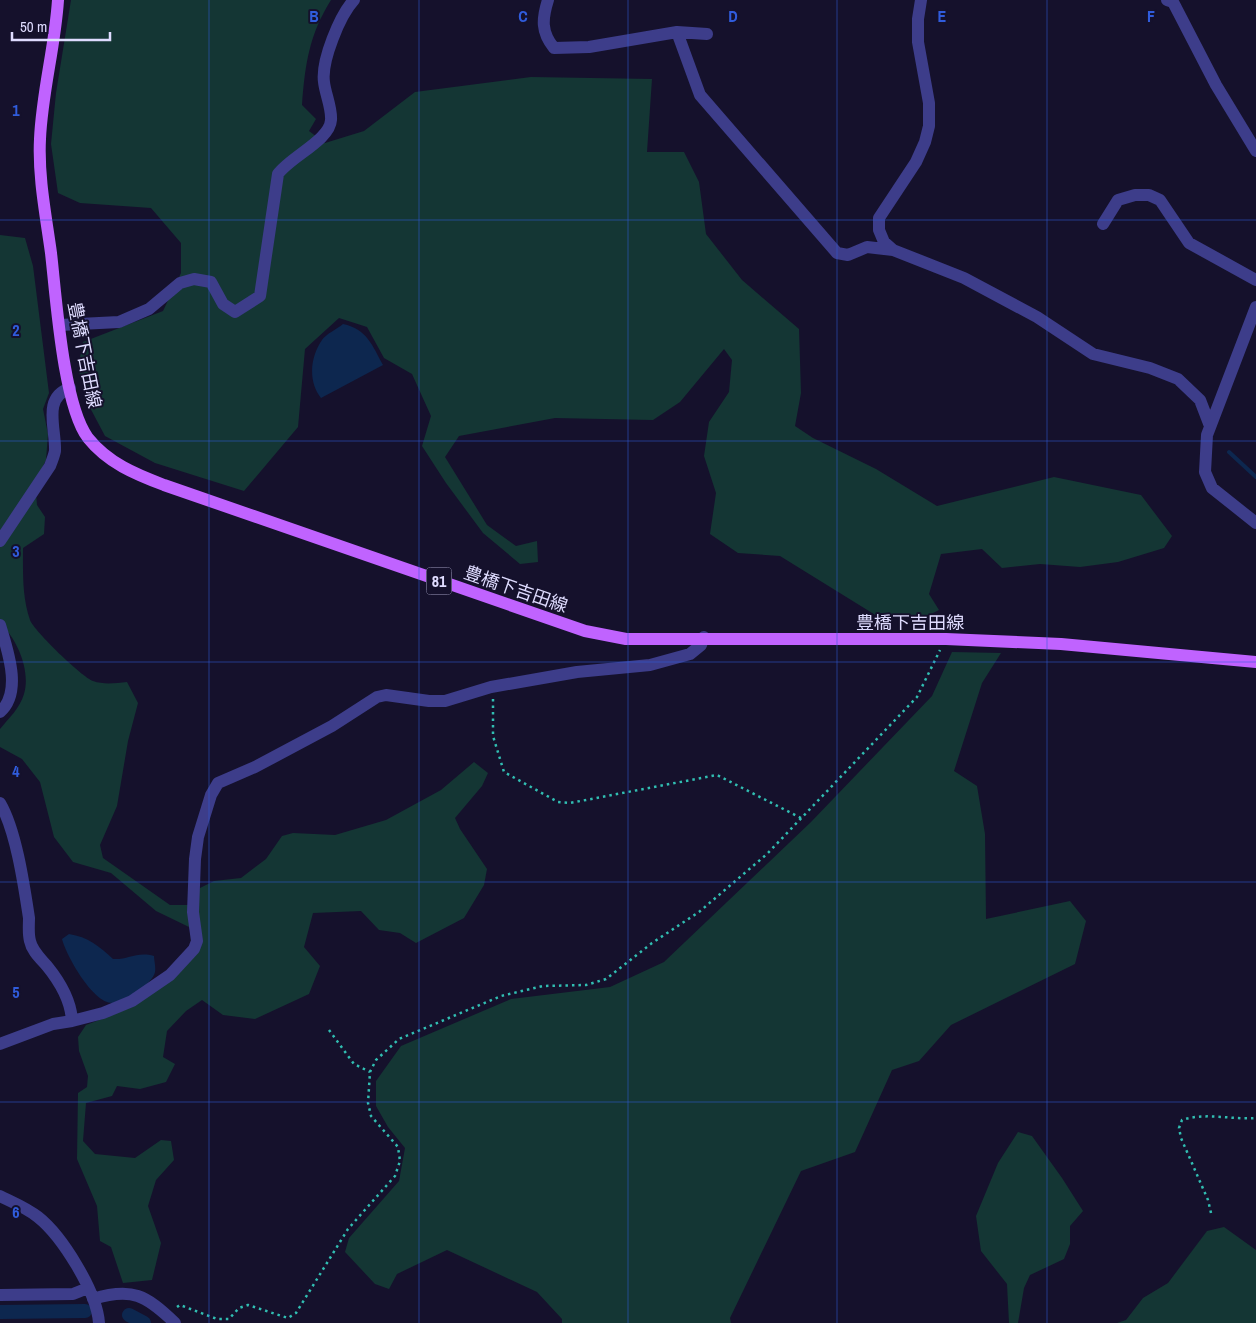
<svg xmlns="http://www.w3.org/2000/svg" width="1256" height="1323" viewBox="0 0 1256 1323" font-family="'Archivo Narrow','Noto Sans JP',sans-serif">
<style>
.green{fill:#143634}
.water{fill:#0d274f}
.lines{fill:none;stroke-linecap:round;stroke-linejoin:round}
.stream{stroke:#0d274f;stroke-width:4}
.canal{stroke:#0d274f;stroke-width:14}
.path{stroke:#31beb2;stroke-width:2.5;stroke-dasharray:2.5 4;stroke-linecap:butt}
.minor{stroke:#3d3d8a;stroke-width:12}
.major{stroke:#c063ff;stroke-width:12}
.grid{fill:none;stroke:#305cdc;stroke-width:1;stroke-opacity:0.55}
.labels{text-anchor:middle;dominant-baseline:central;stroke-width:4;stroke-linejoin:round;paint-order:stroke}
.shield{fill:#15112c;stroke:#a29fc0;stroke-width:1}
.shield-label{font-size:16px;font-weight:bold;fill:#dfdcff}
.street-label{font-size:18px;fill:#dfdcff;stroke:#15112c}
.grid-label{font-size:16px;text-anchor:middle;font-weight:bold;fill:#305cdc;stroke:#15112c;stroke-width:4;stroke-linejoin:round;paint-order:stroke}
</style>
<rect width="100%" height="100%" fill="#15112c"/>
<path class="green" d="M71 0H331C309 35 305 65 302 105L316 119 309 131 325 143 364 131 415 92 531 77 652 79 647 152H684L699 182 706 234 742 280 799 329 801 393 795 426 813 438 876 469 937 506 1054 477 1141 495 1172 536 1164 548 1118 562 1080 567 1040 564 1002 568 982 549 941 554 929 594 939 610 923 618 877 616 780 556 738 553 710 534 716 493 704 456 709 422 729 392 732 360 724 349 680 402 653 420 555 418 459 436 445 457 487 525 516 546 537 541 538 562 520 564 483 533 446 483 422 446 431 416 412 374 384 358 367 327 339 318 305 349 298 427 244 491 155 463 105 436 87 402 78 368 83 342 163 311 181 273V243L151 208 80 203 58 193 51 144 56 93Z
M0 235 25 238 33 266 49 393 43 409 48 434 46 460 35 482 37 505 45 517 44 534 23 548C23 572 22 597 30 620 34 631 82 677 93 681 104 685 116 683 127 682L138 703 128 741 117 806 100 845 103 858 170 905H189L200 888 214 881 241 878 266 859 282 836 293 833 335 835 386 820 441 790 474 762 488 773 482 786 455 818 460 829 487 869 484 885 464 918 416 943 400 933 379 930 361 911 313 913 304 947 320 966 309 994 255 1019 223 1015 202 1000 186 1011 167 1031 163 1057 175 1064 166 1082 140 1089 117 1086 112 1096 86 1103 83 1141 95 1154 135 1158 161 1140 171 1141 174 1160 156 1180 148 1206 161 1243 152 1280 123 1283 111 1247 100 1241 97 1206 77 1159 78 1093 87 1087 88 1076 79 1051 78 1037 86 1025 115 1014 197 951 189 927 156 911 111 873 73 862 54 837 40 782 22 759 0 747V729C9 718 20 708 24 694 31 670 17 639 0 623Z
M952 652 1001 653 982 683 954 771 977 786 985 834 986 919 1070 901 1086 921 1075 964 951 1025 919 1061 892 1070 855 1152 801 1171 730 1318 731 1323H562V1319L537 1292 447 1250 397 1274 389 1289 375 1284 345 1252 349 1238 399 1181 405 1148 388 1127 376 1106V1081L401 1046 511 999 610 987 664 962 811 822 932 696Z
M1018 1132 1032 1136 1062 1178 1083 1211 1070 1226V1244L1064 1259 1030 1275 1024 1288 1018 1323H1009L1007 1284 981 1251 976 1216 998 1163Z
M1224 1227 1256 1250V1323H1117L1126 1320 1143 1298 1168 1283 1207 1231Z"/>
<path class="water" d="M343 324C367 329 372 345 383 365L321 398C308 382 310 357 322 340 326 334 337 329 343 324Z
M69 934C88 937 99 946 113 959 128 960 137 951 154 956 154 960 156 967 155 972 153 983 125 1003 113 1003 93 1004 66 955 62 939Z"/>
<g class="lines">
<path class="stream" d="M1229 452 1256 477"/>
<path class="canal" d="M0 1312 85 1311
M129 1315 144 1323"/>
<path class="path" d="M493 699V736L504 772 558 802 570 803 717 775 801 818
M329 1030 354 1064 370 1072
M1211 1213 1208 1200 1181 1138 1179 1128 1182 1120C1205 1112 1232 1120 1256 1118
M177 1307 180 1305 217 1319H229L239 1308 248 1305 288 1318 296 1313 348 1229 395 1176 400 1161 398 1147 371 1116 368 1103 370 1072 376 1060 399 1039 501 996 543 986 586 985 606 979 652 943 699 912 767 854 917 697 940 650"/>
<path class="minor" d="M548 0C542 19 541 32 554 48L589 47 677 32 707 34
M921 0 918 19V42L929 103V126L925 142 916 162 879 218V230L884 242 893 250 964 278 1037 317 1093 354 1150 368 1178 379 1200 400 1210 426
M1167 0 1173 2 1216 85 1256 151
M677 32 700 95 837 253 848 255 867 247 893 250
M1103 224 1118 200 1135 195H1149L1160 200 1189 243 1256 280
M1256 307 1207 435 1205 472 1212 488 1256 523
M60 325 119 322 149 309 180 283 194 279 211 282 223 304 235 312 260 296 278 174C290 157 330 140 331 120 332 108 325 93 324 82 321 61 340 15 354 0
M0 541 50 466C52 461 54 456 55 451 56 428 42 398 70 388
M0 625C7 649 23 692 0 712
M0 803C16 830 24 885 29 918 29 925 28 934 30 941 32 951 40 958 47 966 60 982 71 1000 72 1021L53 1024 0 1044
M72 1021 103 1013 132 1001 170 975 194 949 197 941 193 912 195 859 198 837 211 795 218 783 255 767 332 726 377 697 386 695 429 701H445L491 687 577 672 650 665 690 654 701 645 704 637
M0 1196C12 1202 27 1208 38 1217 62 1236 97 1292 99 1323
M0 1295 73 1294 88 1288
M93 1299C132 1287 146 1295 175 1323"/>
<path class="major" d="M58 0C55 47 42 92 40 139 38 177 46 216 51 253 56 296 63 405 88 438 108 463 135 474 164 485L585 631 626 639H946L1061 644 1256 662"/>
</g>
<path class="grid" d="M209 0V1323M419 0V1323M628 0V1323M837 0V1323M1047 0V1323M0 220H1256M0 441H1256M0 662H1256M0 882H1256M0 1102H1256"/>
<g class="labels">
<rect class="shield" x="426.5" y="567.5" width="25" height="27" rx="4"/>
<g class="shield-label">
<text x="439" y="581">81</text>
</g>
<g class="street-label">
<text transform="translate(85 355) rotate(79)">豊橋下吉田線</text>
<text transform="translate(516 589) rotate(19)">豊橋下吉田線</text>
<text x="910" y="622">豊橋下吉田線</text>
</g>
</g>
<g class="grid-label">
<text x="314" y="22">B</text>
<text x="523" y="22">C</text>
<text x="733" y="22">D</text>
<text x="942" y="22">E</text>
<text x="1151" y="22">F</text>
<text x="16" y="116">1</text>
<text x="16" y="336">2</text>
<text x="16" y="557">3</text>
<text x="16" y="777">4</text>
<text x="16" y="998">5</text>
<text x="16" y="1218">6</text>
</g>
<path d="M12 32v8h98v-8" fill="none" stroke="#dfdcff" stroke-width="2.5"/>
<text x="20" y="32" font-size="15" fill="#dfdcff" stroke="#15112c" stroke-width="4" paint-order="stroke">50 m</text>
</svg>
